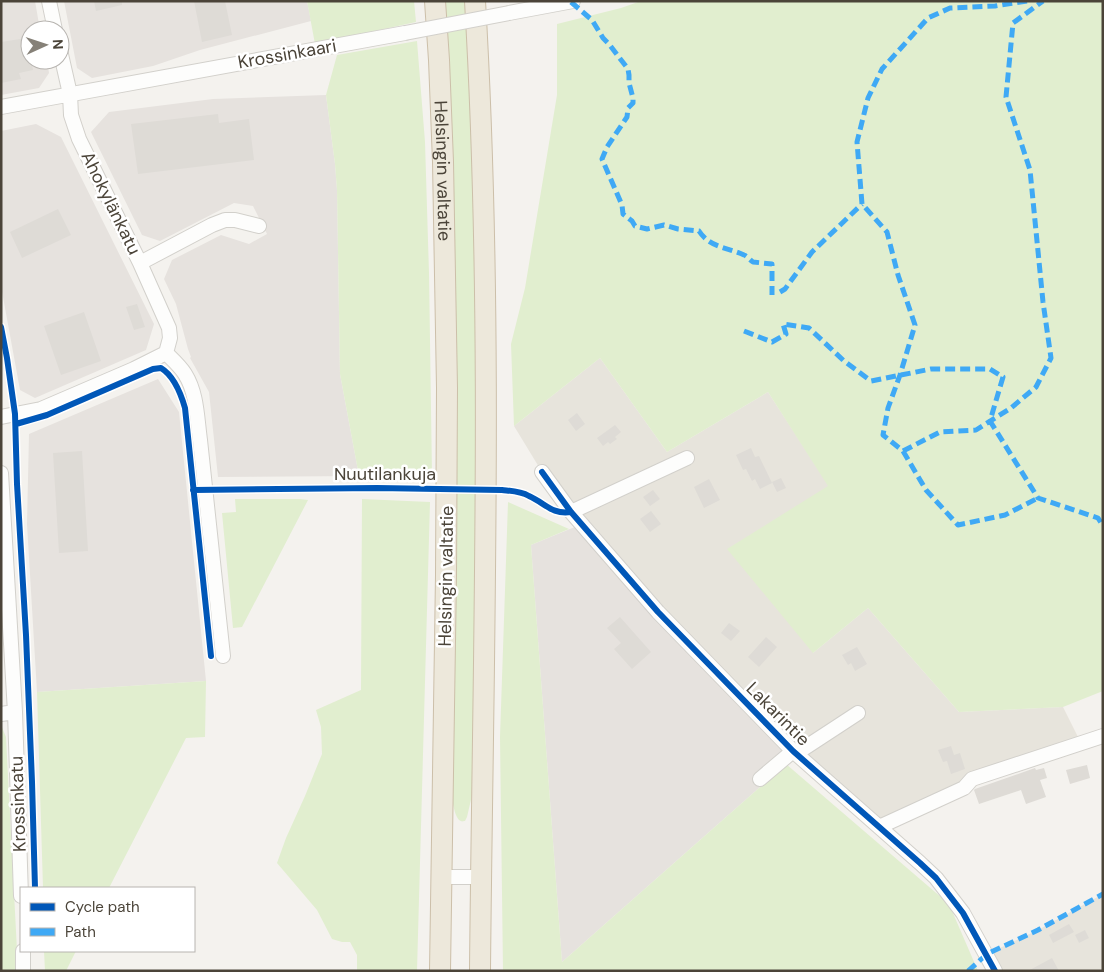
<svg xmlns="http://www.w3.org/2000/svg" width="1104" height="972" viewBox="0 0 1104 972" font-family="'DM Sans',sans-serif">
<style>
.residential{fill:#e7e4dc}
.industrial{fill:#e6e2de}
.green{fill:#e1eecf}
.building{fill:#dedbd6}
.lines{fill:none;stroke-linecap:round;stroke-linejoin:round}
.minor-casing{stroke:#d2d0cb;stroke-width:16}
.highway-casing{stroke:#ccbfa9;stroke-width:22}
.minor{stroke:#fdfdfc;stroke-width:14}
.highway{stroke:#ede8db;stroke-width:20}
.minor-bridge-casing{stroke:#d2d0cb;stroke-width:16;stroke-linecap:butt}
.minor-bridge{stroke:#fdfdfc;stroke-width:14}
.quiet{stroke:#3fa9f5;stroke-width:5;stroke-dasharray:10 5;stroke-linecap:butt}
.cycleway-casing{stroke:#fff;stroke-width:9}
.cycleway{stroke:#0057b8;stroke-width:6}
.labels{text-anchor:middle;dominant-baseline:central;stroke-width:5;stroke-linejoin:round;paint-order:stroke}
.street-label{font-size:18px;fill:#4b4439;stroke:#fff}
</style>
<rect width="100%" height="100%" fill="#f4f2ee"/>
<path class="residential" d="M600 358 667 452 768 392 829 486 813 653 868 608 959 712 1063 707 1081 743 972 779 879 827 658 612 542 472 514 426Z
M1103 894V971H995L987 954 1038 930Z"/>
<path class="industrial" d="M1 1H35L40 30H30V60H47L49 73 39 88 1 95Z
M64 1H307L311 21 200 50 153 66 92 78 77 68Z
M326 95 335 164 337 190 340 374 359 476 218 477 209 392 190 358 191 357 188 349 176 304 164 279 172 260 221 235 249 244 267 234 253 206 234 203 160 241 142 235 91 132 109 112 213 99Z
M36 124 61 137 154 324 146 350 35 398 20 390 1 286V131Z
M158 379 179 412 206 681 37 692 27 524 29 434Z
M582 524 793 751 786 764 562 962 531 545Z"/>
<path class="green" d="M307 1H414L416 22 315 44Z
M445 1H466L474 125 478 325 473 791 467 817 465 821C463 821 462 822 461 821 455 819 453 803 452 798 454 619 458 440 455 261 454 175 452 88 445 1Z
M641 1H1103V691L1063 707 959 712 868 608 813 653 727 549 828 486 768 392 667 452 600 358 514 426 511 344 525 288 557 95V24L621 8Z
M417 41 425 142 429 273 432 476H359L340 374 337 190 335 164 326 95 337 55Z
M235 499H300L308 500 242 627 233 628 222 513 236 512Z
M362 499 430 502 417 971H357V955L350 942H342L332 939 317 910 277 863 286 838 305 796 322 754 321 727 316 710 361 690Z
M508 502 569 529 531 545 562 962 786 764 949 904 978 971H503L500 737Z
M206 681 205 737 186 738 109 888H43L37 692Z
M1 725 6 737 18 970 1 971Z
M44 951H76L66 971H45Z"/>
<path class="building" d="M94 1H122V5L96 11Z
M194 1H225L232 35 202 42Z
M27 38 30 60H31L33 70 19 73 21 79 1 83V42Z
M218 114 219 123 249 119 254 160 138 174 131 124Z
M58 209 71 235 22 258 10 232Z
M137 304 145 327 134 330 126 307Z
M84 312 101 361 61 375 44 326Z
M577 413 585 424 576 431 568 420Z
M615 425 621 432 615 437 617 439 610 444 608 442 603 446 597 438Z
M751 448 755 457 759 456 772 483 760 489 755 479 752 481 746 469 743 470 736 455Z
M82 451 88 551 59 553 53 453Z
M781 478 786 488 777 492 772 482Z
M709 479 720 500 704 508 694 487Z
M653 490 660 499 650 506 643 497Z
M651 511 661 524 650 532 640 519Z
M620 617 651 652 632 669 614 649 621 643 607 628Z
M729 623 740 631 731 641 721 633Z
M766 637 777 647 759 667 748 657Z
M857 647 867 664 855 671 851 663 848 665 842 655Z
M951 746 954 755 960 753 965 769 951 774 947 761 943 762 938 750Z
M1087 765 1090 778 1070 784 1066 770Z
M1035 768 1036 770 1044 768 1047 778 1040 780 1046 797 1026 804 1021 790 979 804 974 790 975 789Z
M1069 924 1074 932 1053 943 1049 935Z
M1085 930 1089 938 1079 943 1075 935Z
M1052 958 1059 971H1028Z"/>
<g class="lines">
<defs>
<path id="minor" d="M49 1 55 30
M509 13 573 1
M60 50 70 94 71 115 79 139 140 263 169 328 170 338 166 353C172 359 180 366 185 374 197 393 197 418 200 440L223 656
M1 107 405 33
M140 263 212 225 225 220H235L259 226
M1 417 41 409 134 369 166 353
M542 472 571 512 658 612 793 751 920 863 936 878 963 913 995 971
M1 473 15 712 21 896
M571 512 687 458
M1 714 15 712
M760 779 793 751 803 749 858 713
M879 827 964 788 972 779 1103 736
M441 877H481
M23 951V971"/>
<g id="highway">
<path id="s1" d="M435 1 439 60 443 162 447 388 446 575 440 971"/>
<path d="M475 1C494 324 483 648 480 971"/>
</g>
</defs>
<use href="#minor" class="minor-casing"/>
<use href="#highway" class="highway-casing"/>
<use href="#minor" class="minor"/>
<use href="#highway" class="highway"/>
<defs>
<path id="minor-bridge" d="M405 33 509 13"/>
</defs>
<use href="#minor-bridge" class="minor-bridge-casing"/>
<use href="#minor-bridge" class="minor-bridge"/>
<path class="quiet" d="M1027 1 995 6 950 8 928 18 882 69 868 98 857 142 862 204 887 232 898 275 915 325 900 375 888 408 883 435 903 451 926 490 958 525 1005 515 1038 498
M571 2 592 20 603 38 609 44 628 69 629 75V83L633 98V103L628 108 627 117 607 147 602 159 622 205 623 214 632 221 635 226 647 229 664 225 678 229 699 231C710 248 727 247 744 255 747 256 750 260 753 262L772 264V295
M780 292 785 289 812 252 862 204
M744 331 772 342 786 334 783 324 809 328 844 361 871 381 931 369H990L1003 377 990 421 1038 498 1098 518 1103 526
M903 451 940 432 976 430 1011 408 1036 387 1051 358 1043 302 1030 170 1006 97 1013 23 1043 1
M968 971 987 954 1038 930 1103 894"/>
<defs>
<path id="cycleway" d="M1 327 7 358 15 414 17 484 26 635 32 782 35 888
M16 424 47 415 153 369 161 368C174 376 181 394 185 408L211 656
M542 472 571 512 658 612 793 751 920 863 936 878 963 913 995 971
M193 490 377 488 502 490C511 491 520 491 529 496 545 503 552 515 571 512"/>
</defs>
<use href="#cycleway" class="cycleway-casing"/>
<use href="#cycleway" class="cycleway"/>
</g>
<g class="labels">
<g class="street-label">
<text transform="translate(287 54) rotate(-10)">Krossinkaari</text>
<text stroke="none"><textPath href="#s1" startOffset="170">Helsingin valtatie</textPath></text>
<text transform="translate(111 203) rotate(64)">Ahokylänkatu</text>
<text x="385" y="474">Nuutilankuja</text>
<text transform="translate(446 576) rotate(-89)">Helsingin valtatie</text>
<text transform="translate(778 714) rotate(45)">Lakarintie</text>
<text transform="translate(18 804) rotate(-92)">Krossinkatu</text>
</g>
</g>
<rect width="1104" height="972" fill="none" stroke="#4b4439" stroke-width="5"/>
<rect x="20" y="887" width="175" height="65" fill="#ffffff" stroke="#b7b4b0"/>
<rect x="30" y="903" width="25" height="8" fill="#0057b8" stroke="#b7b4b0"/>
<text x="65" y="912" font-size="15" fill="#4b4439">Cycle path</text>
<rect x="30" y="928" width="25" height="8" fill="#3fa9f5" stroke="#b7b4b0"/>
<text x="65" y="937" font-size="15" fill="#4b4439">Path</text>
<g transform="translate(45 45) rotate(87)"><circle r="24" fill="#ffffff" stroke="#b7b4b0"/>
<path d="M0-4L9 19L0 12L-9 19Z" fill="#868178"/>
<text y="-8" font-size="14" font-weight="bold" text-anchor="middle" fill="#4b4439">N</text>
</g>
</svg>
